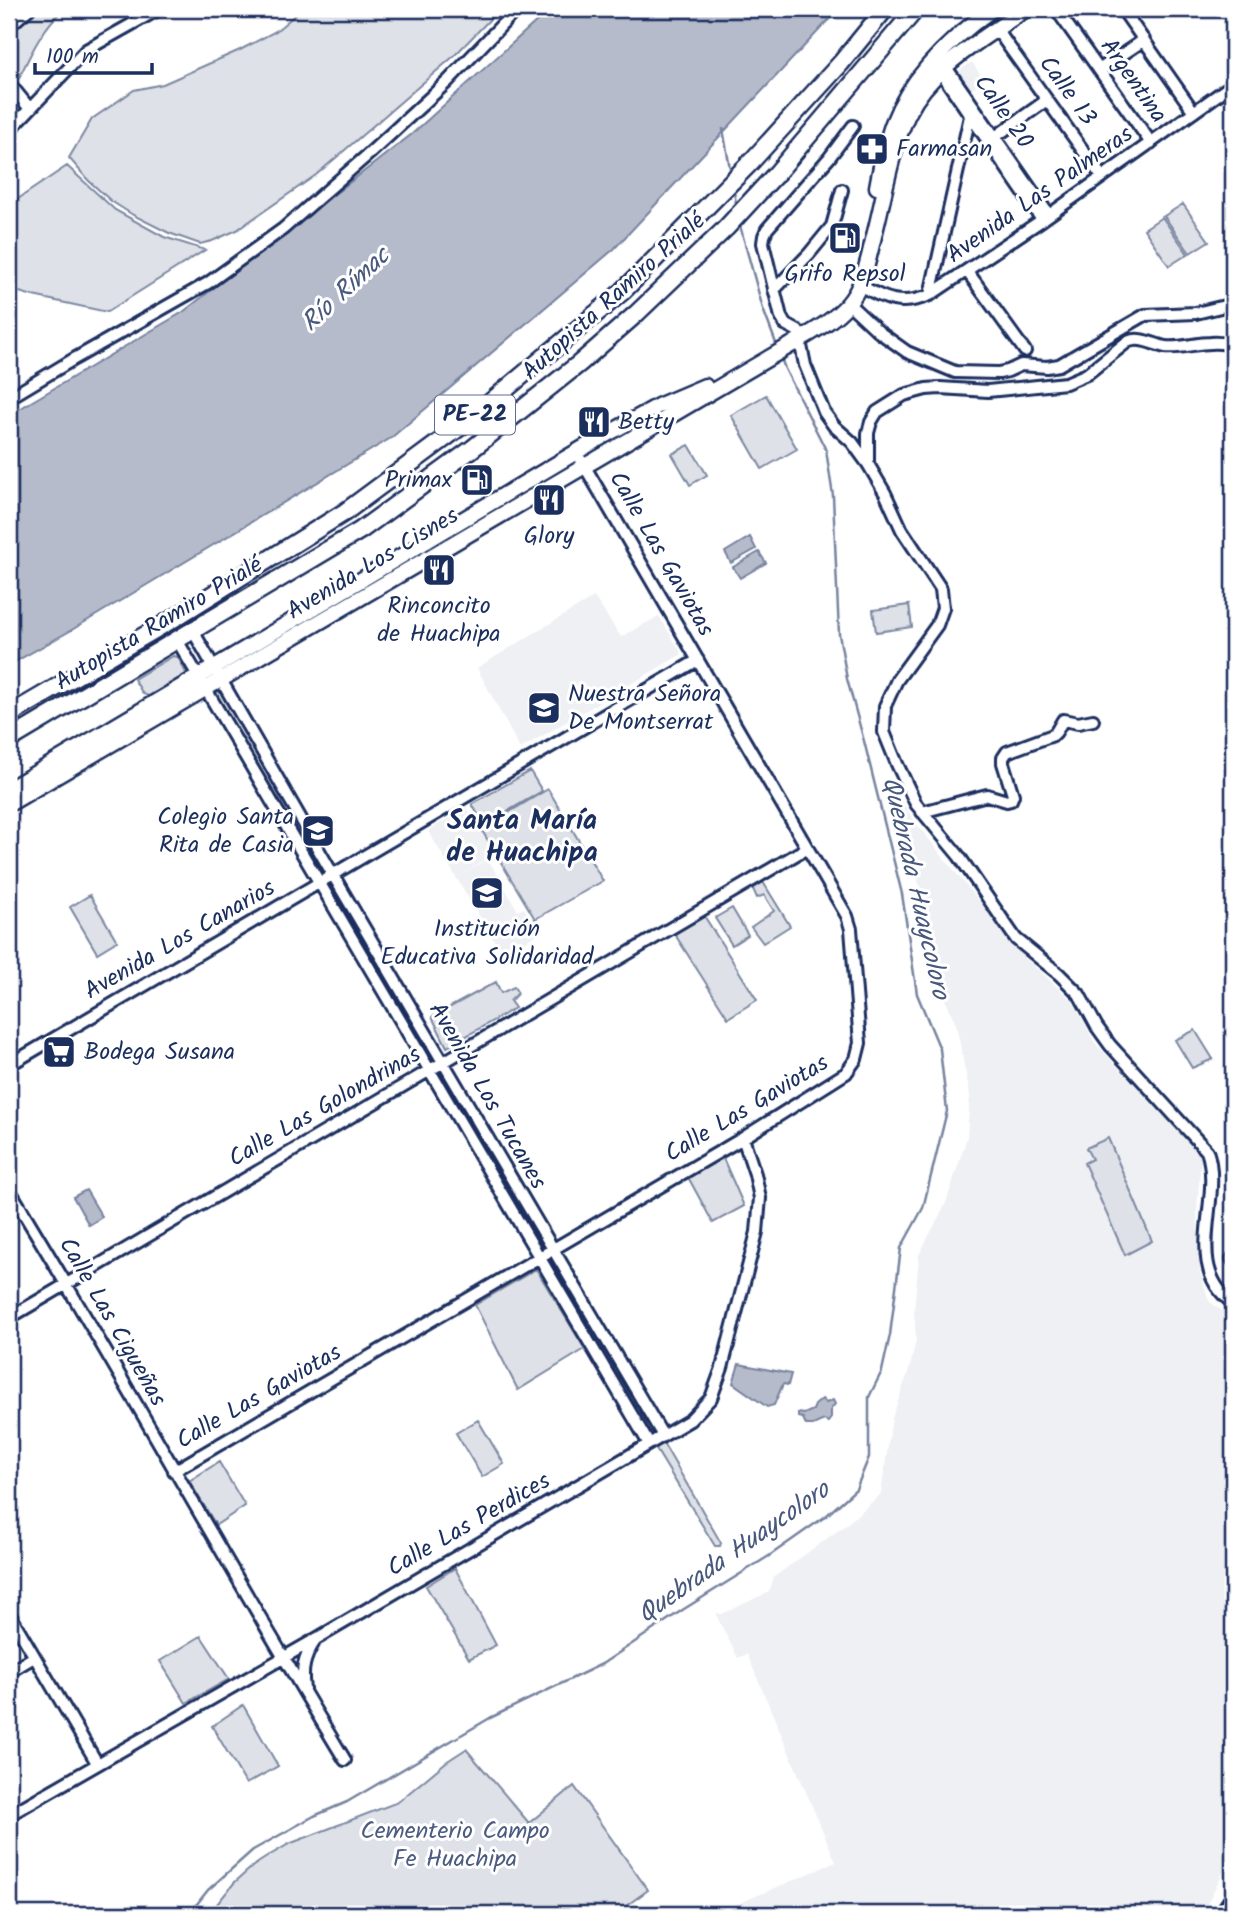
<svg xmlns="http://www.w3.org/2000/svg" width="1242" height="1923" viewBox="0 0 1242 1923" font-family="Kalam,sans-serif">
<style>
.built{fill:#eff0f4}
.green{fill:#dee1e7;stroke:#7c88a2;stroke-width:2}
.water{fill:#b5bbca;stroke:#77839f;stroke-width:2}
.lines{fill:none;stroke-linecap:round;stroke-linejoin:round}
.stream{stroke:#77839f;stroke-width:2.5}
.minor-casing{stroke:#1b2f5e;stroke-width:16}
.major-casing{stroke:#1b2f5e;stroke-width:19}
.highway-casing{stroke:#1b2f5e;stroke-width:21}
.minor{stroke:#fff;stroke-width:10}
.major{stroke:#fff;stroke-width:14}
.highway{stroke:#fff;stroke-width:16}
.labels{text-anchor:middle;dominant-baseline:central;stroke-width:6;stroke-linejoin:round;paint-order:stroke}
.shield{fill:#fff;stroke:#5f6d8e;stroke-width:2}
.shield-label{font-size:23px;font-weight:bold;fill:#1b2f5e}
.street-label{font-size:24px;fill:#1b2f5e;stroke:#fff}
.poi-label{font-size:24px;fill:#1b2f5e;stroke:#fff;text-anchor:start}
.park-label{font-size:24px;fill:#4c5c80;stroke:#fff}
.water-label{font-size:26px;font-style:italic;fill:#49597e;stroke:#fff}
.quarter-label{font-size:28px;font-weight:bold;fill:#1b2f5e;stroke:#fff}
</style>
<rect width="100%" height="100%" fill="#fff"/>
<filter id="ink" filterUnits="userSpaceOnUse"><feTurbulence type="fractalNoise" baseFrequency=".0143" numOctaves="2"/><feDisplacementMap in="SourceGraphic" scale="14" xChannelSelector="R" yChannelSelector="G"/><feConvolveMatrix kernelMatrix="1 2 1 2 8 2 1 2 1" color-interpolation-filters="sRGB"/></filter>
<g filter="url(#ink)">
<path class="built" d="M972 62 984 80 970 90 960 74 961 69Z
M594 597 621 637 659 616 682 654 520 749 477 668Z
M896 792 915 822 1025 958 1072 1000 1095 1043 1201 1155 1197 1211 1200 1272 1209 1301 1233 1319V1859L1223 1872 1202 1914H714L836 1862 747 1654 738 1658 715 1613 722 1614 769 1592 774 1577 847 1524 881 1494 892 1418 910 1367 916 1340 914 1311 919 1255 946 1203 967 1137 970 1095 956 1024 943 995 929 912 908 853Z
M466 807 494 854 458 877 488 859 518 911 524 908 539 933 503 955 428 831 452 816 461 814 460 811Z"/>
<path class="green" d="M37 9H64C43 27 31 53 19 78L14 81 9 75V32Z
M302 9H500L454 56 316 175 237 230 212 241 200 244 169 233 133 215 111 201 88 180 69 158 92 119 134 90 163 84 240 50 276 31Z
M67 166 115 210 164 237 205 250 107 312 33 296 9 289V205Z
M1183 204 1209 241 1190 253 1164 216Z
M1162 217 1188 254 1169 266 1144 229Z
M766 395 797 449 762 469 731 415Z
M689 445 707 475 690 485 672 454Z
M909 605 912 627 876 632 873 610Z
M173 656 178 657 187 675 151 697 143 694 134 679Z
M219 687 326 871 321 875 212 691Z
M530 771 542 791 484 825 472 804Z
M548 789 603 881 535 919 481 829Z
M331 881 435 1059 430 1062 325 883Z
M763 882 790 926 763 943 751 927 774 911 764 895 757 898 753 889Z
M90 895 117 941 97 953 70 907Z
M732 908 748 935 732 945 715 918Z
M703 914 757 1000 728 1018 674 933Z
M496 982 501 993 514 987 518 993 510 1001 515 1008 447 1047 432 1017Z
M1195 1030 1213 1059 1192 1068 1175 1040Z
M441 1067 545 1244 541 1249 435 1072Z
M1108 1138 1152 1241 1125 1255 1084 1163 1092 1159 1086 1148Z
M722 1156 744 1206 713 1223 688 1177Z
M550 1254 655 1430 652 1435 650 1436 544 1258Z
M536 1269 585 1349 518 1390 475 1305Z
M478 1420 504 1464 482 1477 456 1433Z
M662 1441 721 1543 720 1546H715L654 1446Z
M219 1462 245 1506 216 1525 189 1481Z
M455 1568 496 1645 469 1659 426 1586Z
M201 1636 229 1679 186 1703 160 1661Z
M243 1705 278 1766 246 1784 212 1726Z
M466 1749 529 1823 574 1786 648 1890 615 1914H209L234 1883 253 1866 270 1855 289 1844 398 1802 446 1762Z"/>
<path class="water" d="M550 9H839L614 249 391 438 70 631 9 665V415L183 312 412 134Z
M750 537 756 549 731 563 725 552Z
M759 552 766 563 740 578 733 567Z
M86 1190 102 1217 89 1225 73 1197Z
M739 1364 791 1374 788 1385 783 1384 774 1405 767 1407 733 1383Z
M822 1399 826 1403 833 1400 835 1404 831 1409V1418L828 1422 824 1420 813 1425H806L803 1418 798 1417V1413L804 1414 813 1410 815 1405Z"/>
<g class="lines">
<path class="stream" d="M723 129 731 174
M733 187 737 208
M739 222 763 309 777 346
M189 1914 208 1890 253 1850 314 1816 347 1802 490 1718 602 1664 684 1609 769 1556 826 1516 856 1489 869 1457V1397L882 1371 890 1335 901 1248 923 1208 947 1111 940 1049 917 994 902 894 864 741 847 679 839 634 833 496 826 450 785 369 780 355"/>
<defs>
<path id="minor" d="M1056 9 1151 143
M1122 9 1194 112
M9 26 29 9
M997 30 1102 177
M946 67 1049 215
M1099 70 1144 40
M944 77 1042 220
M9 83 30 109
M853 126 829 158 767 229 764 236 763 243 781 317 785 324 798 331 805 365 824 412 834 426 852 442 868 464 885 493 902 530 941 589 943 608 937 625 897 680 885 706 884 732 897 764 916 804 959 856 1016 939 1059 974 1079 994 1097 1027 1110 1045 1207 1151C1224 1199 1181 1266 1233 1303
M9 131 86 50 159 9
M995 137 1047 100
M967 271 1025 351
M860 285C885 300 902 307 930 295L1042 220 1233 84
M774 290 809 254 832 226 842 190
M930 295 970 116 974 107
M849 304 879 332 907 352 955 372 999 373 1008 371 1021 365 1047 367 1059 365 1145 315 1196 313 1233 304
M9 398 74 359 208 283 283 229 370 153 448 81 517 9
M868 464V433L871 422 877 412 904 395 926 389 940 388 988 391 1066 383 1087 374 1127 342C1140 336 1152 344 1165 347 1181 349 1195 343 1211 343 1218 342 1226 344 1233 345
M193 631 336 880 663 1436
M177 640 649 1444
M922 812 987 795 1007 801 1011 800 1013 795 1003 763V758L1007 752 1053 735 1056 732 1063 720 1078 723 1093 720
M9 1065 698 660
M9 1189C124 1377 230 1571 345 1760
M1232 1259 1233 1260
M9 1318 807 848
M174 1471 743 1138 846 1073 856 1059 860 1043 851 929 847 916 581 460
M9 1613 97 1763
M9 1672 34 1657
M304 1689C301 1670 304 1658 314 1642
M9 1815 316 1639 690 1420 711 1398 722 1368 757 1232 760 1198 755 1174 743 1138
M1220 1914 1233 1895"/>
<path id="major" d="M877 187C881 165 885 144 893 123 911 76 952 38 992 9
M9 789 595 441 658 406 705 386
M9 804 791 345C810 333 832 322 847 305 864 286 868 260 874 236 884 198 891 150 908 114 931 66 985 38 1026 9"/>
<path id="highway" d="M9 715 178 616 345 512 468 421 623 291 749 164 841 63 885 9
M9 740 361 530 472 449 580 363 636 314 726 228 776 174 916 9"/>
</defs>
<use href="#minor" class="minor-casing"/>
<use href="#major" class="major-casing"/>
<use href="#highway" class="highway-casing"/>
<use href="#minor" class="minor"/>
<use href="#major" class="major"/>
<use href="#highway" class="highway"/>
</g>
</g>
<defs>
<symbol id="pharmacy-square" viewBox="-11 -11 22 22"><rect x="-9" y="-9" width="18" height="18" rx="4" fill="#1b2f5e" stroke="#fff"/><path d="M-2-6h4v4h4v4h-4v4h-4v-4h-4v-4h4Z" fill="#fff"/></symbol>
<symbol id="fuel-square" viewBox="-11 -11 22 22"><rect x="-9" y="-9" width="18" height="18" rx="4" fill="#1b2f5e" stroke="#fff"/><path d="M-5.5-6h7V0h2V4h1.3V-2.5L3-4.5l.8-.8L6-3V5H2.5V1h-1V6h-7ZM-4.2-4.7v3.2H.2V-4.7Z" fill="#fff"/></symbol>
<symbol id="restaurant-square" viewBox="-11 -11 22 22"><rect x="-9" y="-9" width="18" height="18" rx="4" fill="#1b2f5e" stroke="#fff"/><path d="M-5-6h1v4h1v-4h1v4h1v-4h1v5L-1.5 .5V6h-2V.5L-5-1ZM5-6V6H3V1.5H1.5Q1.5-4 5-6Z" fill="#fff"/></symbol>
<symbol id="school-square" viewBox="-11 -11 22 22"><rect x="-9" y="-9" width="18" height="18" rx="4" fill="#1b2f5e" stroke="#fff"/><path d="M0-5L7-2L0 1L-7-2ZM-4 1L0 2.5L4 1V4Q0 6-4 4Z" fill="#fff"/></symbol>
<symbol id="university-square" viewBox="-11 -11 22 22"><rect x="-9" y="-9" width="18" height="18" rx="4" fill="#1b2f5e" stroke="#fff"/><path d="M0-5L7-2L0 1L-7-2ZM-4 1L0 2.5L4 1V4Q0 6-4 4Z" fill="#fff"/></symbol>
<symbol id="supermarket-square" viewBox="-11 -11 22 22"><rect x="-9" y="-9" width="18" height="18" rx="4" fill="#1b2f5e" stroke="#fff"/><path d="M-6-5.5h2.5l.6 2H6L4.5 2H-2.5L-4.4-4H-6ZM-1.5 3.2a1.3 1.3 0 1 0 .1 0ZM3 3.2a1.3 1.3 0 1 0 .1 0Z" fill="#fff"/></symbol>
</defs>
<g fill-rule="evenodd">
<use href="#pharmacy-square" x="853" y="130" width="38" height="38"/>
<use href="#fuel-square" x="826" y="219" width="38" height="38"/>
<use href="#restaurant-square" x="575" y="403" width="38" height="38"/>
<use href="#fuel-square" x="458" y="461" width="38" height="38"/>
<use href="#restaurant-square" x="530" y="481" width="38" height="38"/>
<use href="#restaurant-square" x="420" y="551" width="38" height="38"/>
<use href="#school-square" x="525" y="689" width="38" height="38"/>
<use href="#university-square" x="299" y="812" width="38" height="38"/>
<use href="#school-square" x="468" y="874" width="38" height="38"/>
<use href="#supermarket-square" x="40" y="1033" width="38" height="38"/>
</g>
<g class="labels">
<rect class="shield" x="435" y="395.5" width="80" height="39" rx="5"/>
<g class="shield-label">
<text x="475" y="415">PE-22</text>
</g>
<g class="street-label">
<text transform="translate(1133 81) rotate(55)">Argentina</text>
<text transform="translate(1067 91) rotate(54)">Calle 13</text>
<text transform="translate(1003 112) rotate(55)">Calle 20</text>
<text transform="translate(1040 195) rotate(-35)">Avenida Las Palmeras</text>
<text transform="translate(614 297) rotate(-42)">Autopista Ramiro Prialé</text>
<text transform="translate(661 554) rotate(60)">Calle Las Gaviotas</text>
<text transform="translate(373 564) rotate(-31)">Avenida Los Cisnes</text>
<text transform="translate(159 624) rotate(-31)">Autopista Ramiro Prialé</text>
<text transform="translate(180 940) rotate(-30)">Avenida Los Canarios</text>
<text transform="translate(487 1096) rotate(60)">Avenida Los Tucanes</text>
<text transform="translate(325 1107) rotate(-30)">Calle Las Golondrinas</text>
<text transform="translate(747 1109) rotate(-31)">Calle Las Gaviotas</text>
<text transform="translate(112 1322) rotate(60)">Calle Las Cigueñas</text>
<text transform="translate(259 1397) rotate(-30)">Calle Las Gaviotas</text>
<text transform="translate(469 1525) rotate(-30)">Calle Las Perdices</text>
</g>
<g class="poi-label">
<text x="896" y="149">Farmasan</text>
<text x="845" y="274" text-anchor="middle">Grifo Repsol</text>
<text x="618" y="422">Betty</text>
<text x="452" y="480" text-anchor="end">Primax</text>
<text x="549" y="536" text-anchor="middle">Glory</text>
<text x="439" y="606" text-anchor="middle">Rinconcito<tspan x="439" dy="28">de Huachipa</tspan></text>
<text x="568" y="694">Nuestra Señora<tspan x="568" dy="28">De Montserrat</tspan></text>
<text x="294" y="817" text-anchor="end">Colegio Santa<tspan x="294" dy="28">Rita de Casia</tspan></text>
<text x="487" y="929" text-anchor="middle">Institución<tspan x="487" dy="28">Educativa Solidaridad</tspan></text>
<text x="84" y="1052">Bodega Susana</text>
</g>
<g class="park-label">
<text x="455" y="1831">Cementerio Campo<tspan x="455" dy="28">Fe Huachipa</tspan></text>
</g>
<g class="water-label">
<text transform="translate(346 290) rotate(-43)">Río Rímac</text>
<text transform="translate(915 888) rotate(77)">Quebrada Huaycoloro</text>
<text transform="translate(734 1553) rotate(-35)">Quebrada Huaycoloro</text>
</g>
<g class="quarter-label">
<text x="522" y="821">Santa María<tspan x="522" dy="32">de Huachipa</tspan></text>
</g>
</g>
<rect width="1242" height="1923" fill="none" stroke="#fff" stroke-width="35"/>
<rect x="18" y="18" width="1207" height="1888" fill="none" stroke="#1b2f5e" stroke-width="2.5" filter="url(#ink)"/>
<path d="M35 63v10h117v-10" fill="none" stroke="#1b2f5e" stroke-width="3.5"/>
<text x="46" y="63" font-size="21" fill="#1b2f5e" stroke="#ffffff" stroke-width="5" paint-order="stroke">100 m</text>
</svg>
